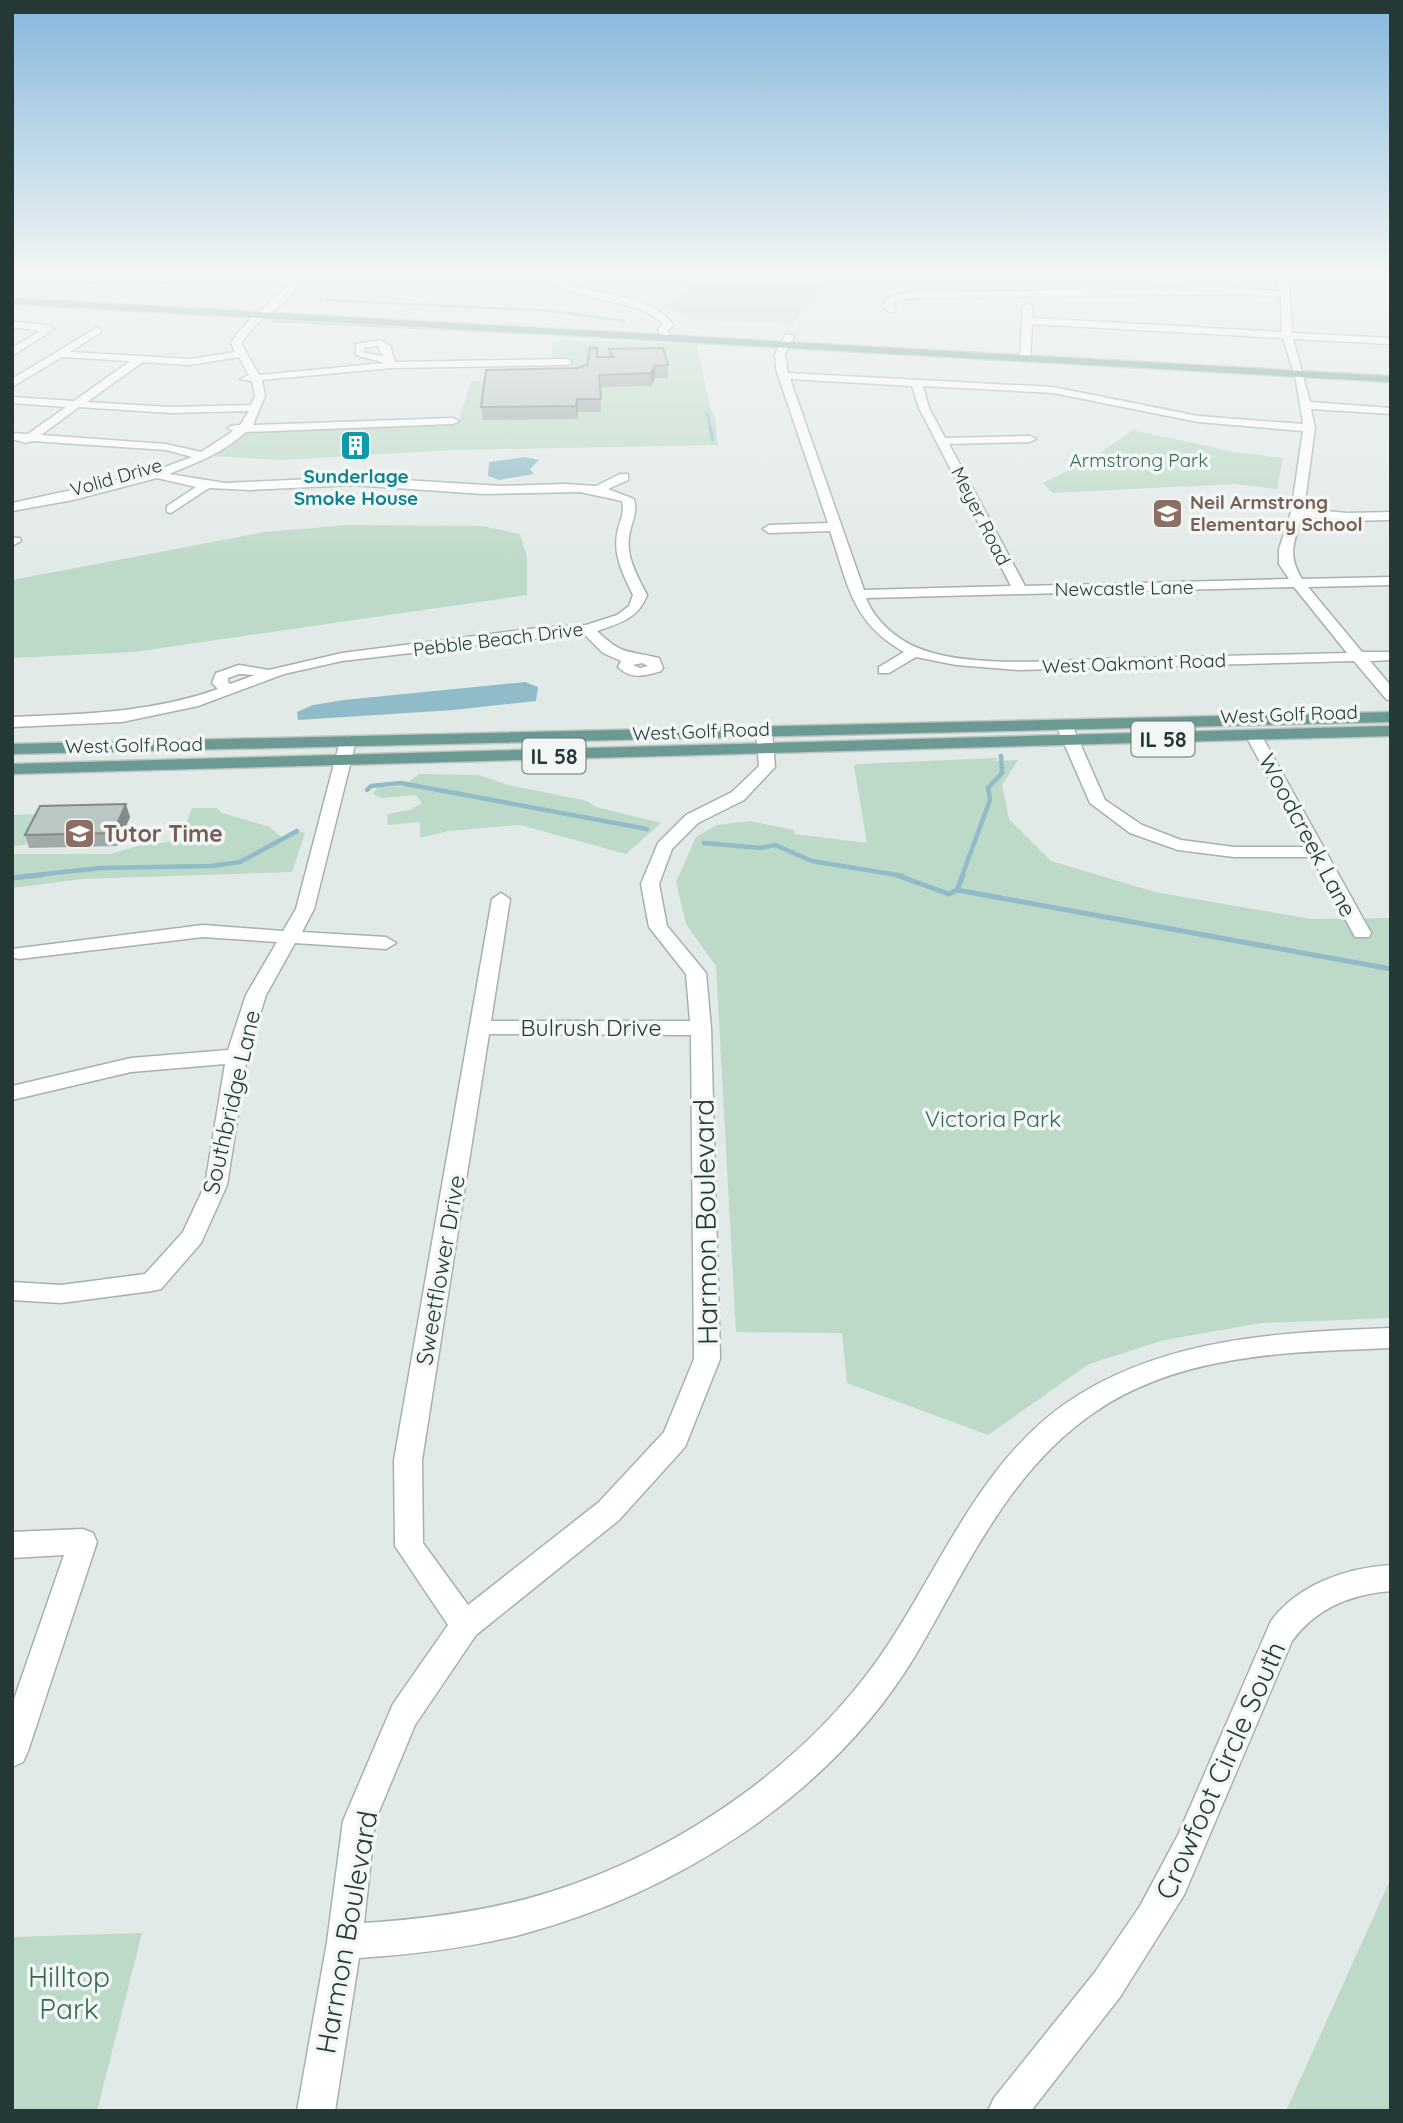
<svg xmlns="http://www.w3.org/2000/svg" width="1403" height="2123" viewBox="0 0 1403 2123" font-family="Quicksand,sans-serif">
<style>
.green{fill:#bdd9c7}
.water{fill:#90bbc9}
.lines{fill:none;stroke-linecap:round;stroke-linejoin:round}
.stream-far3{stroke:#90bbc9;stroke-width:2.5}
.stream-far2{stroke:#90bbc9;stroke-width:3.5}
.stream-far1{stroke:#90bbc9;stroke-width:4.5}
.stream{stroke:#90bbc9;stroke-width:5}
.minor-casing{stroke:#a5b1ae;stroke-width:3}
.major-casing{stroke:#bdc4c2;stroke-width:3}
.minor{fill:#fff;fill-rule:evenodd}
.major{fill:#6b9a93;fill-rule:evenodd}
.wall{fill:#a0aba8}
.shaded-wall{fill:#828b88}
.building{fill:#bac7c3;stroke:#828b88;stroke-width:2}
.labels{text-anchor:middle;dominant-baseline:central;stroke-width:7;stroke-linejoin:round;paint-order:stroke}
.far-park-label{font-size:19px;fill:#336b4e;stroke:#f2f7f5}
.far-culture-label{font-size:19px;font-weight:bold;fill:#0d838f;stroke:#f2f7f5}
.far-street-label{font-size:19px;fill:#243935;stroke:#f2f7f5}
.far-education-label{font-size:19px;font-weight:bold;fill:#785e54;stroke:#f2f7f5;text-anchor:start}
.shield{fill:#f2f7f5;stroke:#62726f;stroke-width:2}
.shield-label{font-size:21px;font-weight:bold;fill:#243935}
.education-label{font-size:23px;font-weight:bold;fill:#785e54;stroke:#f2f7f5;text-anchor:start}
.street-label{font-size:23px;fill:#243935;stroke:#f2f7f5}
.park-label{font-size:23px;fill:#336b4e;stroke:#f2f7f5}
.near-street-label{font-size:28px;fill:#243935;stroke:#f2f7f5}
.near-park-label{font-size:28px;fill:#336b4e;stroke:#f2f7f5}
</style>
<rect width="100%" height="100%" fill="#e2eae7"/>
<path class="green" d="M703 274H1179L884 279C828 285 829 281 793 324L702 320 686 317 667 306Z
M553 340 697 344 711 411 715 415 718 445 452 450 283 460 211 456 254 426 458 424 471 381 571 378V360H551Z
M1133 430 1234 452 1283 458 1277 489 1234 484 1053 493 1043 483 1090 460Z
M348 525 483 526 520 534 527 557V595L134 652 12 658V580L265 532Z
M996 758 997 761 1018 760 1002 785 1009 819 1051 861 1155 892 1311 919 1391 918V1318L1262 1323 1164 1340 1089 1364 988 1435 847 1383 842 1333 736 1332 716 966 686 924 676 882 696 837 717 825 750 821 794 830V834L867 843 854 766 857 764Z
M419 774 479 775 508 785 587 801 596 807 661 823 626 854 520 825 448 831 420 838V822L388 825 387 814 410 810 422 803 416 795 381 798 373 794 377 788 403 786Z
M192 808H216L222 813 270 827 284 839 297 831 305 833 292 872 82 879 12 888V854H111L137 846 169 842 186 824Z
M41 814 25 845 12 846V815Z
M1391 1878V2111H1286Z
M142 1933 97 2111H12V1937Z"/>
<path class="water" d="M526 457 539 460 530 469 534 474 499 480 488 476 489 462Z
M525 682 538 687 536 701 453 710 298 720 297 712 313 705 344 700Z"/>
<g class="lines">
<path class="stream-far3" d="M327 300 553 311 624 321
M273 321 540 334
M707 413 711 429"/>
<path class="stream-far2" d="M710 427 713 440"/>
<path class="stream-far1" d="M367 790 371 786 401 783 647 829
M704 843 761 848 775 845 812 861 903 876
M26 876 101 868 211 866 240 862 297 831
M962 876 990 800 988 788 1002 773 1001 756"/>
<path class="stream" d="M896 875 949 894 957 890 1391 969
M12 878 42 875
M957 890 963 875"/>
<defs>
<path id="minor" d="M47 274 152 278 204 274C186 287 65 286 47 274Z
M297 274H305L288 299 255 325 241 343 259 375 385 363 356 355V344L380 340 390 346 395 362 567 359 572 362 567 365 391 368 262 380 265 396 253 425 453 418 459 421 453 424 246 432C224 452 197 463 169 474L225 483 353 477 502 486 565 484 596 486 620 474H628V480L608 489 634 499C638 514 631 522 629 537 626 558 638 577 647 595 638 619 620 623 597 631 623 656 627 650 659 658L663 668 661 671C645 676 631 680 618 667L621 661 603 653 583 633 342 661 284 674 198 706 122 722 12 727V717C82 714 151 713 218 689L212 683 216 673 239 665 269 670 342 653 538 628 586 625 617 615 629 606 633 595C624 576 613 556 617 534 619 521 625 515 622 501L580 492 483 494 353 485 250 490 209 488 171 513 167 512V506L196 487 157 478 73 500 12 511V503L145 474 141 471 143 468 157 470 192 457 166 450 32 441 26 443 12 439V433L28 434 66 407 12 403V397L74 401 130 361 62 357 12 387V379L98 327 101 332 70 352 190 359 235 352 231 343C247 315 277 303 297 274ZM378 346 383 356 365 353 364 348ZM239 357 249 375 240 379 252 381 255 396 251 405 170 407 87 402 143 362 190 365ZM79 407 170 413 249 411 240 425 230 426 228 428 233 431 201 452 166 444 41 435ZM642 663 648 666 640 668 633 665ZM239 674 255 675 230 684 228 682V678Z
M549 274H557L559 279C596 298 646 290 674 325L668 330 669 337 661 339 658 329 663 324C639 296 557 302 549 274Z
M1272 274H1280L1289 287 1292 333 1391 338V344L1293 339 1310 402 1391 408V414L1311 409 1315 428 1304 509 1347 513 1391 512V520L1347 521 1302 516C1294 542 1287 555 1302 579L1391 577V585L1308 587 1362 652H1391V660L1370 661 1391 686V701L1386 699 1354 661 1018 670 956 665 916 657 889 673H879V667L904 652C851 622 848 584 830 531L769 533 763 529 769 525 828 523 776 369 775 354 786 334 794 336 785 354 788 373 1053 387 1198 416 1303 424 1296 380 1283 338 1032 324 1030 357 1025 360 1020 357 1023 307 1028 304 1033 307 1032 318 1282 332 1281 296 1222 294 912 298 895 301 892 305 896 312H890L882 306 889 297 912 292 1222 288 1281 291ZM790 379 912 386 919 408 1011 586 864 590ZM923 386 1053 393 1198 422 1303 431 1291 512 1279 549V564L1289 579 1025 586 949 444 1030 442 1036 439 1030 436 945 438 929 408ZM1294 587 1347 653C1266 655 1184 657 1103 659 1050 661 967 668 918 648 896 639 874 620 866 598Z
M1384 274H1391V280L1384 278Z
M12 321 49 326 54 329 12 356V348L40 331 12 327Z
M12 538H20L21 541 12 546Z
M1064 720 1072 725 1105 800 1142 825 1181 840 1234 847H1306L1246 736 1254 731 1260 733 1371 933 1369 937H1355L1312 857H1234L1178 850 1130 833 1090 803 1056 725Z
M764 726 772 731 775 767 744 800 698 823 672 849 659 884 667 926 706 973 711 1028 720 1359 685 1447 619 1520 476 1635 415 1725 375 1821 364 1923C426 1919 490 1911 550 1892 685 1850 817 1757 893 1637 948 1551 989 1449 1080 1394 1173 1337 1284 1332 1391 1328V1348C1291 1352 1181 1353 1095 1412 1008 1471 967 1568 915 1656 832 1794 677 1893 523 1934 469 1948 414 1954 359 1958L335 2111H297L327 1942 343 1821 393 1704 448 1625 395 1546 394 1460 492 899 501 893 510 899 491 1021H690L686 974 649 927 641 884 658 843 686 815 732 792 759 766 756 731ZM489 1034 691 1035 694 1359 664 1432 599 1502 468 1605 423 1543 422 1460Z
M348 736 356 741 314 909 302 932 386 937 396 943 386 949 295 943 266 995 247 1056 227 1185 201 1243 161 1289 152 1291 61 1303 12 1300V1282L61 1285 145 1274 183 1232 205 1185 225 1064 131 1072 12 1100V1086L131 1058 228 1050 246 995 277 942 203 937 19 959 12 957V949L203 925 283 931 296 909 340 741Z
M83 1529 93 1533 97 1542 28 1751 23 1762 12 1767V1705L64 1555 12 1558V1532Z
M1391 1565V1591C1351 1594 1316 1608 1292 1641L1184 1895 1120 1997 1031 2111H988L994 2098 1095 1972 1140 1906 1178 1835 1271 1621C1299 1584 1346 1568 1391 1565Z"/>
<path id="major" d="M12 298 1391 376V382L12 304Z
M1391 712V722L12 754V744Z
M1391 726V736L12 774V764Z"/>
</defs>
<use href="#minor" class="minor-casing"/>
<use href="#major" class="major-casing"/>
<use href="#minor" class="minor"/>
<use href="#major" class="major"/>
</g>
<path class="wall" d="M609 349 668 365V378H655L651 386 600 387 601 412H578L577 419 483 420 481 407 587 365 597 357H609Z
M130 817 117 846 29 848 25 835Z"/>
<path class="shaded-wall" d="M655 366V378L651 386V373Z
M577 399 578 412 577 419 576 406Z
M126 804 130 817 117 846 113 833Z"/>
<path class="building" d="M590 348H597V357H613L609 349 663 348 668 365 655 366 651 373 599 375 601 399H577L576 406 481 407 486 370 577 368 587 365Z
M126 804 113 833 25 835 40 806Z"/>
<linearGradient id="sky" x2="0" y2="1"><stop stop-color="#85b7dc"/><stop offset="0.48" stop-color="#f2f6f4"/><stop offset="1" stop-color="#f2f6f4" stop-opacity="0"/></linearGradient>
<rect width="1403" height="571" fill="url(#sky)"/>
<defs>
<symbol id="building-square" viewBox="-11 -11 22 22"><rect x="-9" y="-9" width="18" height="18" rx="4" fill="#0f9aa8" stroke="#f2f7f5"/><path d="M-4-6H4V6H1V3H-1V6H-4ZM-2.5-4.3h1.7v1.8h-1.7ZM.8-4.3h1.7v1.8H.8ZM-2.5-1h1.7V.8h-1.7ZM.8-1h1.7V.8H.8Z" fill="#fff"/></symbol>
<symbol id="school-square" viewBox="-11 -11 22 22"><rect x="-9" y="-9" width="18" height="18" rx="4" fill="#8d6e63" stroke="#f2f7f5"/><path d="M0-5L7-2L0 1L-7-2ZM-4 1L0 2.5L4 1V4Q0 6-4 4Z" fill="#fff"/></symbol>
</defs>
<g fill-rule="evenodd">
<use href="#building-square" x="338" y="428" width="35" height="35"/>
<use href="#school-square" x="1150" y="496" width="35" height="35"/>
<use href="#school-square" x="62" y="816" width="35" height="35"/>
</g>
<g class="labels">
<g class="far-park-label">
<text x="1139" y="460">Armstrong Park</text>
</g>
<g class="far-culture-label">
<text x="356" y="476">Sunderlage<tspan x="356" dy="22">Smoke House</tspan></text>
</g>
<g class="far-street-label">
<text transform="translate(116 477) rotate(-16)">Volid Drive</text>
<text transform="translate(981 516) rotate(63)">Meyer Road</text>
<text transform="translate(1124 588) rotate(-1)">Newcastle Lane</text>
<text transform="translate(498 639) rotate(-7)">Pebble Beach Drive</text>
<text transform="translate(1134 663) rotate(-2)">West Oakmont Road</text>
<text transform="translate(1289 714) rotate(-2)">West Golf Road</text>
<text transform="translate(701 731) rotate(-2)">West Golf Road</text>
<text transform="translate(134 745) rotate(-1)">West Golf Road</text>
</g>
<g class="far-education-label">
<text x="1190" y="502">Neil Armstrong<tspan x="1190" dy="22">Elementary School</tspan></text>
</g>
<g class="shield">
<rect x="1131.5" y="721.5" width="63" height="35" rx="5"/>
<rect x="522.5" y="738.5" width="63" height="35" rx="5"/>
</g>
<g class="shield-label">
<text x="1163" y="739">IL 58</text>
<text x="554" y="756">IL 58</text>
</g>
<g class="education-label">
<text x="103" y="833">Tutor Time</text>
</g>
<g class="street-label">
<text transform="translate(1308 835) rotate(62)">Woodcreek Lane</text>
<text x="591" y="1027">Bulrush Drive</text>
<text transform="translate(231 1102) rotate(-77)">Southbridge Lane</text>
<text transform="translate(440 1270) rotate(-80)">Sweetflower Drive</text>
</g>
<g class="park-label">
<text x="993" y="1118">Victoria Park</text>
</g>
<g class="near-street-label">
<text transform="translate(705 1222) rotate(-91)">Harmon Boulevard</text>
<text transform="translate(1220 1770) rotate(-66)">Crowfoot Circle South</text>
<text transform="translate(346 1932) rotate(-80)">Harmon Boulevard</text>
</g>
<g class="near-park-label">
<text x="69" y="1976">Hilltop<tspan x="69" dy="32">Park</tspan></text>
</g>
</g>
<rect width="1403" height="2123" fill="none" stroke="#243935" stroke-width="28"/>
</svg>
